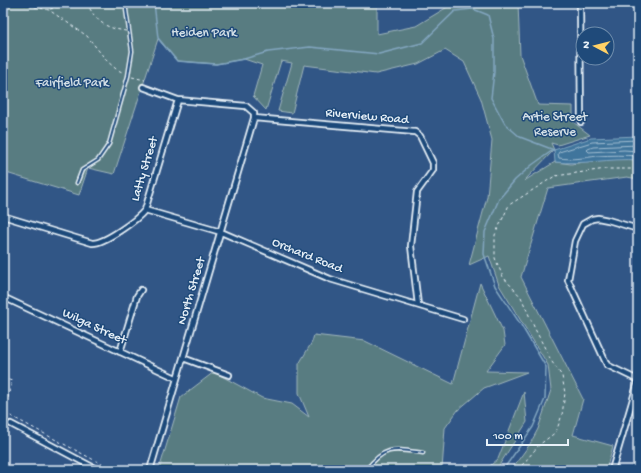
<svg xmlns="http://www.w3.org/2000/svg" width="641" height="473" viewBox="0 0 641 473" font-family="'Gochi Hand',sans-serif">
<style>
.green{fill:#597c81;stroke:#a0b6bc}
.water{fill:#3f759c;stroke:#83a7c1}
.lines{fill:none;stroke-linecap:round;stroke-linejoin:round}
.shore{stroke:#a4bfd3;stroke-width:1}
.stream{stroke:#83a7c1;stroke-width:1.5}
.lane-casing{stroke:#e8f1f8;stroke-width:5}
.street-casing{stroke:#e8f1f8;stroke-width:8}
.path{stroke:#e8f1f8;stroke-width:1;stroke-dasharray:3 3;stroke-linecap:butt}
.lane{stroke:#1f4a7a;stroke-width:2}
.street{stroke:#1f4a7a;stroke-width:4.5}
.labels{text-anchor:middle;dominant-baseline:central;stroke-width:3;stroke-linejoin:round;paint-order:stroke}
.park-label{font-size:13px;fill:#d3dfe6;stroke:#1f4a7a}
.street-label{font-size:13px;fill:#e8f1f8;stroke:#1f4a7a}
</style>
<rect width="100%" height="100%" fill="#315686"/>
<filter id="ink" filterUnits="userSpaceOnUse"><feTurbulence type="fractalNoise" baseFrequency=".025" numOctaves="2"/><feDisplacementMap in="SourceGraphic" scale="8" xChannelSelector="R" yChannelSelector="G"/><feConvolveMatrix kernelMatrix="1 2 1 2 8 2 1 2 1" color-interpolation-filters="sRGB"/></filter>
<g filter="url(#ink)">
<path class="green" d="M3 3H377V34L416 26 454 3H518L520 55 538 105 573 106V122L590 135 558 145 551 143 554 150 524 181 555 162 571 164 599 160 624 159 638 160V179L627 177 548 188 521 277 583 399 573 435 613 446 606 470H511L530 444 538 429 551 390 548 365 499 285 489 256 469 265 487 197 492 140 481 99 464 62 445 50 418 64 376 74 304 65 292 113 278 111 292 63 281 61 266 110 253 96 262 65 244 59 216 64 177 61 158 39 114 174 88 168 79 195 3 172Z
M480 283 503 331 505 345 486 371 527 372 484 388 458 410 445 428 442 470H159L181 397 214 372 262 398 292 404 309 417 299 393V364L312 342 314 335 365 341 453 384Z
M524 392 527 422 496 470H485L498 459Z"/>
<path class="water" d="M638 136V160C610 158 582 165 555 162L554 150 591 138Z"/>
<g class="lines">
<path class="shore" d="M638 140 592 142 559 152 558 154 559 158C572 160 584 158 597 156 611 155 624 155 638 156
M638 145 593 147 588 149 587 150 589 152 624 150 638 151"/>
<path class="stream" d="M154 3 158 38 177 61 216 64 244 59 268 52 310 47 379 54 422 43 455 11 473 9 488 15 494 39V72L491 98 505 124 520 137 554 150
M503 470 533 427 545 399 546 367 521 325 495 286 484 254 485 232 499 199 515 180 532 165 553 150"/>
<defs>
<path id="lane" d="M77 183 82 170 98 160 109 144 128 76 132 51 125 3
M366 470C385 445 395 449 423 453"/>
<path id="street" d="M580 3 581 122
M143 87 178 100 246 106 254 113V118L150 470
M254 118 415 132 420 136 433 163V170L417 192 411 246 418 305
M145 210 221 232 330 279 463 319
M3 216 92 243C104 244 137 220 145 210L178 100
M638 229 608 220 598 218 592 219 583 224 575 241 568 280 607 365 638 380
M3 297 176 378
M120 352 137 296 141 290
M183 358 229 375
M11 424 98 470
M612 470 638 382"/>
</defs>
<use href="#lane" class="lane-casing"/>
<use href="#street" class="street-casing"/>
<path class="path" d="M17 3 49 10 87 36 107 61 116 69 124 73
M58 3 59 6
M87 3C96 22 105 28 126 31
M50 9 73 3
M132 77 145 80
M3 378 12 381 5 410 7 414 113 470
M518 470 539 445 556 432 562 415 565 393 562 376 552 362 535 329 521 297 503 277 495 258V235L509 205 555 176 606 169H638"/>
<use href="#lane" class="lane"/>
<use href="#street" class="street"/>
</g>
</g>
<g class="labels">
<g class="park-label">
<text x="204" y="33">Heiden Park</text>
<text x="72" y="83">Fairfield Park</text>
<text x="555" y="117">Artie Street<tspan x="555" dy="15">Reserve</tspan></text>
</g>
<g class="street-label">
<text transform="translate(367 117) rotate(5)">Riverview Road</text>
<text transform="translate(145 169) rotate(-73)">Latty Street</text>
<text transform="translate(307 256) rotate(22)">Orchard Road</text>
<text transform="translate(192 291) rotate(-73)">North Street</text>
<text transform="translate(94 327) rotate(25)">Wilga Street</text>
</g>
</g>
<rect width="641" height="473" fill="none" stroke="#1f4a7a" stroke-width="16"/>
<rect x="8" y="8" width="625" height="457" fill="none" stroke="#e8f1f8" stroke-width="1.5" filter="url(#ink)"/>
<g transform="translate(595 46) rotate(277)"><circle r="19" fill="#1f4a7a" stroke="#6f8dac"/>
<path d="M0-3L7 15L0 10L-7 15Z" fill="#ffd166"/>
<text y="-6" font-size="11" font-weight="bold" text-anchor="middle" fill="#e8f1f8">N</text>
</g>
<path d="M487 439v6h81v-6" fill="none" stroke="#e8f1f8" stroke-width="2"/>
<text x="493" y="439" font-size="12" fill="#e8f1f8" stroke="#1f4a7a" stroke-width="3" paint-order="stroke">100 m</text>
</svg>
